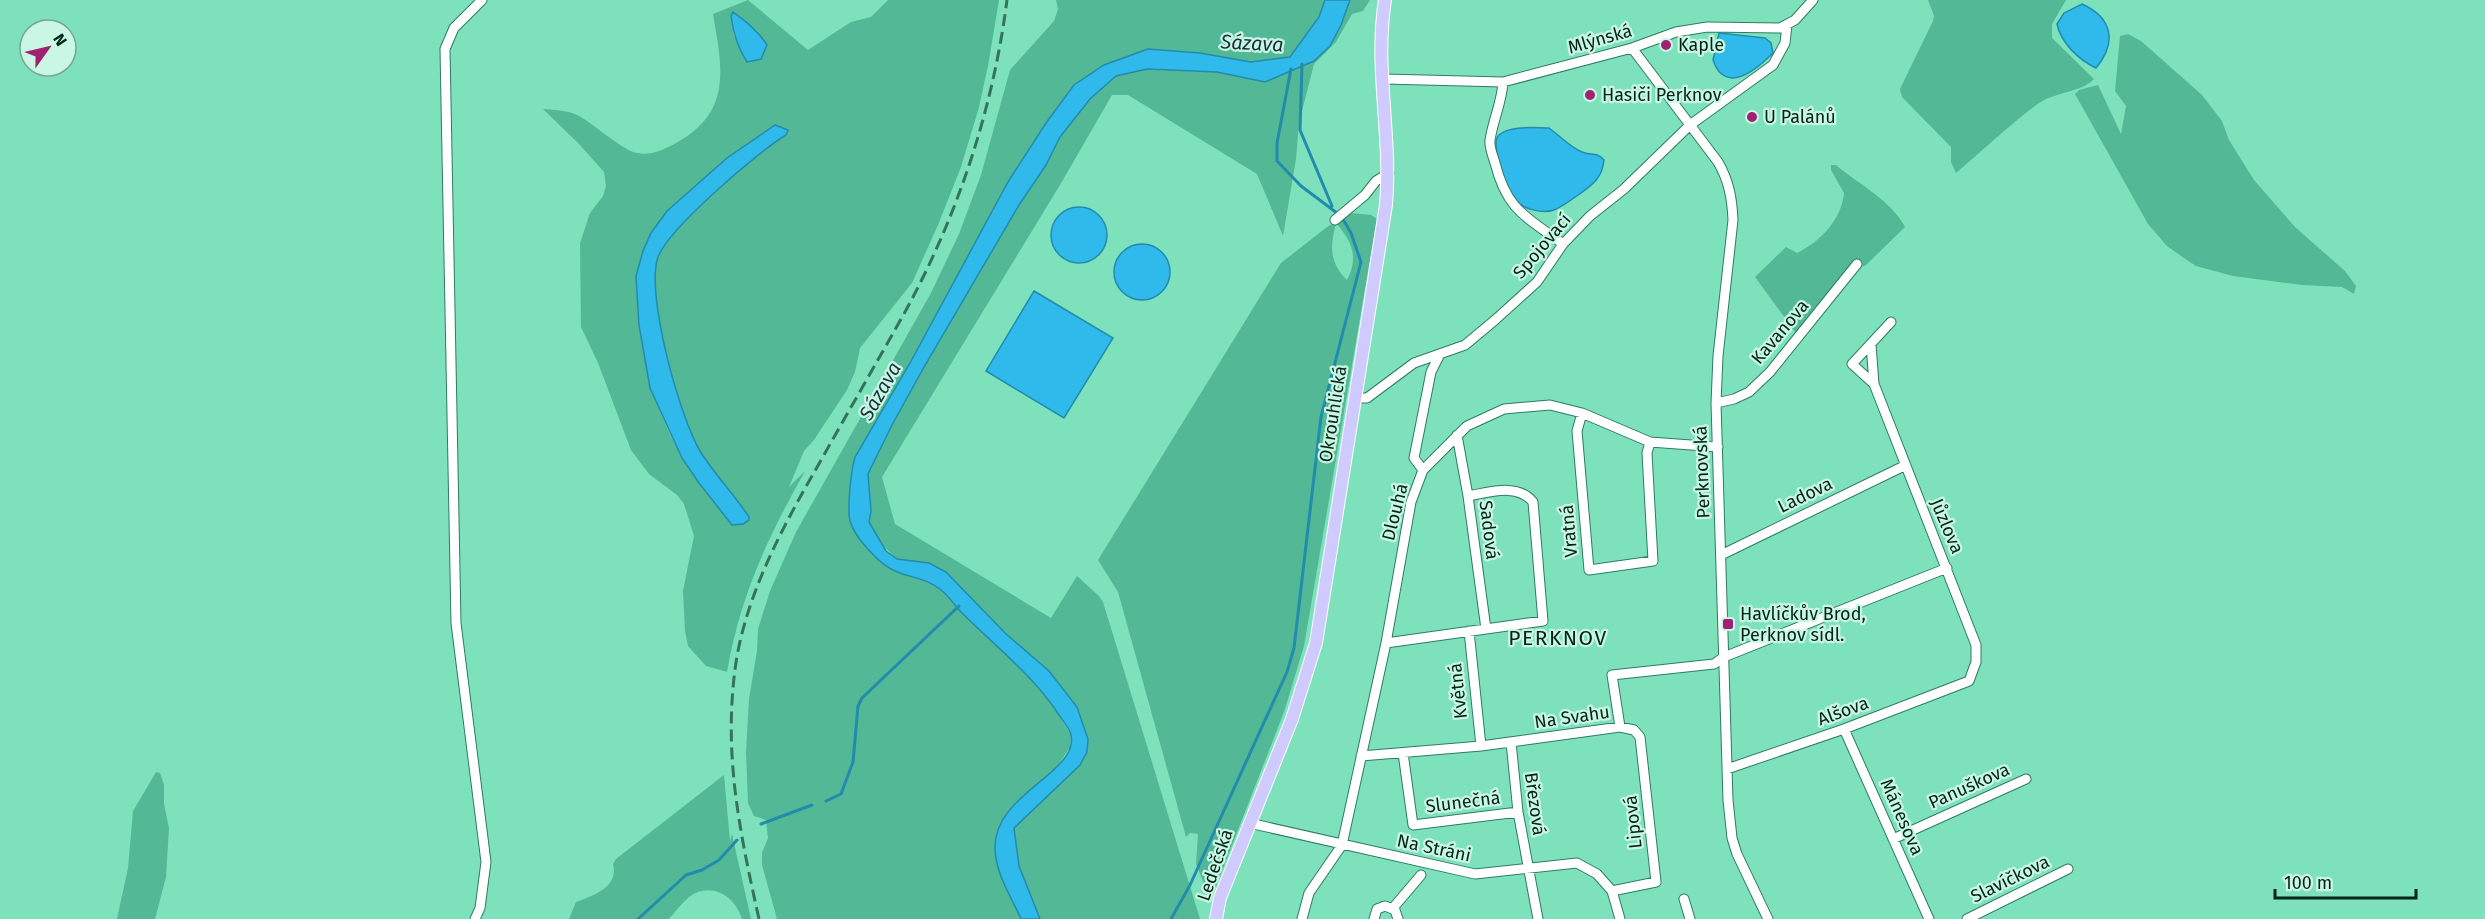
<svg xmlns="http://www.w3.org/2000/svg" width="2485" height="919" viewBox="0 0 2485 919" font-family="'Fira Sans',sans-serif">
<style>
.green{fill:#53b895;fill-rule:evenodd}
.water{fill:#30b9eb;stroke:#228cac;stroke-width:1.5}
.lines{fill:none;stroke-linecap:round;stroke-linejoin:round}
.stream{stroke:#228cac;stroke-width:3}
.minor-casing{stroke:#2e7c62;stroke-width:11}
.major-casing{stroke:#fff;stroke-width:14}
.minor{stroke:#fff;stroke-width:9}
.major{stroke:#d0cbfe;stroke-width:12}
.rail{stroke:#36735d;stroke-width:3;stroke-dasharray:12 6;stroke-linecap:butt}
.poi-dot{fill:#a12071;stroke:#c9f7e3;stroke-width:2}
.labels{text-anchor:middle;dominant-baseline:central;stroke-width:4.5;stroke-linejoin:round;paint-order:stroke}
.street-label{font-size:18px;fill:#032419;stroke:#c9f7e3}
.poi-label{font-size:18px;fill:#032419;stroke:#c9f7e3;text-anchor:start}
.water-label{font-size:20px;font-style:italic;fill:#17323d;stroke:#c9f7e3}
.quarter-label{font-size:21px;letter-spacing:1.5px;fill:#032419;stroke:#c9f7e3}
</style>
<rect width="100%" height="100%" fill="#7de1bc"/>
<path class="green" d="M748 0 808 50 851 22 871 17 888 0H999L988 66 979 107 961 167 938 225 912 283 860 348 855 372 847 390 814 440 804 451 789 487 805 471C768 537 740 596 727 672L706 666 688 646 685 631 683 591 694 536 684 504 677 495 649 474 631 450 598 363 581 327 580 243 590 213 603 196 606 186 604 172 579 144 543 109C554 110 569 110 579 116 594 124 622 150 637 153 651 156 665 149 676 143 733 112 722 67 713 14ZM732 23H748L757 31 767 45 734 36ZM775 125 786 135C759 151 668 229 658 257 645 293 680 418 700 451 714 474 734 494 749 517L682 458 668 430 650 388 639 325 636 276 651 233 667 211 727 158Z
M1056 0H1325L1319 17 1290 57 1251 62 1200 53 1148 49 1104 65 1074 85 1046 123 1008 182 910 363 855 457 851 471 850 521 918 578 932 583 943 591 962 613 1013 659 1048 698 1071 735 1070 747 1054 772 1022 796 997 866 1021 919H777L762 865V853L768 838 766 820 754 816 748 803 746 752 749 699 757 651 758 629 770 591 796 532 931 293 959 234 981 175 1010 70 1054 21 1058 9Z
M1350 0H1370L1363 11 1352 14 1336 42 1314 64 1299 123 1296 159 1283 236 1257 174 1128 95H1112L1060 185 882 477 895 524 1051 618 1077 576 1099 596 1103 602 1200 919H1040L1019 866 1014 828 1087 752 1088 739 1082 721 1049 671 1006 634 946 572 918 562 897 559 879 542 869 522 871 511 868 474 892 425 924 367 1019 205 1046 165 1060 137 1090 99 1116 76 1147 69 1217 72 1265 82 1314 61 1330 46 1341 25Z
M1928 0H2066L2052 24V38L2094 79C2080 93 2058 91 2039 103 2010 124 1983 150 1956 173L1951 162V147L1902 97 1900 89 1933 21 1934 16Z
M2128 34 2141 41 2202 95 2222 121 2229 140 2254 180 2295 227 2345 271 2356 286 2354 294 2342 287 2302 285 2233 276 2196 266 2181 256 2167 246 2148 224 2075 94 2079 90 2098 85 2121 134 2126 106 2115 91 2120 36Z
M1831 165H1836C1858 184 1891 200 1905 227L1865 266H1858L1796 333 1755 277 1786 247 1797 253C1820 242 1842 219 1844 193L1831 170Z
M1351 213 1371 215 1377 219 1304 646 1284 712 1215 889 1205 886 1196 864 1198 834 1190 833 1186 837 1118 592 1098 560 1281 263 1327 227ZM1336 223C1352 241 1359 258 1347 280 1329 262 1330 247 1336 223Z
M156 772 160 773 164 785V804L169 828 166 877 155 919H117L128 868 133 811Z
M724 775 730 841 732 834 751 919H742C735 896 711 881 689 897 682 903 675 912 669 919H569L576 902C594 895 619 887 613 864L616 859Z"/>
<path class="water" d="M1325 0H1350L1341 25 1330 46 1314 61 1265 82 1217 72 1147 69 1116 76 1090 99 1060 137 1046 165 1019 205 924 367 892 425 868 474 871 511 869 522 886 551 897 559 929 563 946 572 1006 634 1049 671 1077 707 1088 739 1087 752 1080 765 1014 828 1019 866 1040 919H1021C1011 896 995 873 995 847 995 793 1079 773 1071 735 1070 729 1063 721 1059 715 1033 675 996 647 962 613 955 606 949 596 941 590 927 578 910 578 895 571 879 564 855 538 850 521 847 508 851 470 855 457L910 363 1008 182 1046 123 1074 85 1104 65 1148 49 1200 53 1251 62 1290 57 1319 17Z
M2082 4C2113 18 2117 43 2096 68 2079 60 2061 43 2057 24L2064 13Z
M733 12C747 22 758 31 767 45L761 59 747 62C738 48 733 32 731 16Z
M1719 33 1765 38 1771 43 1773 53C1755 71 1725 95 1713 60Z
M775 125 788 130 786 135C759 151 668 229 658 257 645 293 680 418 700 451 714 474 734 494 749 517V520L743 524 732 525 699 483 682 458 650 388 639 325 636 276 643 251 651 233 667 211 727 158Z
M1549 128C1559 135 1571 148 1582 152 1591 156 1596 151 1604 160 1602 179 1592 185 1578 195 1571 200 1562 207 1554 210 1542 214 1523 209 1515 200 1508 191 1489 143 1499 135 1510 125 1535 128 1549 128Z
M1051 235a28 28 0 1 1 56 0a28 28 0 1 1-56 0Z
M1114 272a28 28 0 1 1 56 0a28 28 0 1 1-56 0Z
M1034 291 1113 338 1064 418 986 371Z"/>
<g class="lines">
<path class="stream" d="M1302 64 1300 130 1332 206
M826 801 841 794 853 762 858 706 862 698 959 606
M761 824 812 805
M638 919 686 875 702 870 719 860 737 840
M1171 919 1190 885 1287 672 1294 648 1321 417 1361 262 1351 233 1341 216 1301 186 1277 161V143L1291 69"/>
<defs>
<path id="minor" d="M1632 48 1718 162C1729 181 1732 198 1733 220L1718 356 1716 403 1728 800 1732 838 1737 854 1768 919
M1384 79 1503 82 1632 48 1676 32 1707 27 1780 28 1795 20 1813 0
M1503 82C1502 102 1493 120 1490 140 1489 147 1493 156 1495 163 1507 211 1527 217 1563 244
M1335 220 1365 195 1376 181 1389 173
M1871 344 1874 384
M1354 398H1367L1414 363 1465 345 1495 320 1537 282 1563 244 1590 216 1624 189 1690 125 1773 65 1785 43 1787 25
M1716 403 1734 399 1749 392 1770 372 1857 264
M1582 413 1577 431 1589 570 1653 561 1647 453 1650 442
M1457 435 1468 496 1486 629
M1423 470 1414 458 1431 372 1440 354
M1721 555 1904 466
M1469 631 1481 746
M1386 643 1543 621 1533 502C1518 483 1490 492 1468 496
M1620 727 1612 675 1714 664 1724 657 1947 568
M1844 729 1929 919
M1511 742 1518 812 1538 919
M1403 753 1413 825 1518 812
M1361 756 1481 746 1620 727 1634 730 1640 737 1656 882 1612 891
M1727 769 1844 729 1969 681 1976 662V645L1874 384 1852 364 1891 322
M1249 823 1475 874 1577 863 1597 874 1612 891 1620 919
M1893 839 2026 779
M1684 899 1690 919
M1393 908 1421 875
M475 919 480 908 486 862 456 623 445 49 454 28 482 0
M1302 919 1309 893 1342 845 1386 643 1411 502 1423 470 1467 426 1504 409 1550 405 1582 413 1650 442 1718 447
M1374 919 1377 909 1385 906 1395 910 1398 919
M1967 919 2068 869"/>
<path id="major" d="M1216 919 1220 898 1292 719 1316 643 1386 205C1392 136 1374 67 1385 0"/>
</defs>
<use href="#minor" class="minor-casing"/>
<use href="#major" class="major-casing"/>
<use href="#minor" class="minor"/>
<use href="#major" class="major"/>
<path class="rail" d="M759 919C739 829 722 749 737 656 750 586 785 523 820 462 848 412 877 362 905 312 958 215 993 109 1007 0"/>
</g>
<g class="poi-dot">
<circle cx="1666" cy="45" r="6"/>
<circle cx="1590" cy="95" r="6"/>
<circle cx="1752" cy="117" r="6"/>
<rect x="1722" y="618" width="12" height="12" rx="3"/>
</g>
<g class="labels">
<g class="street-label">
<text transform="translate(1600 39) rotate(-16)">Mlýnská</text>
<text transform="translate(1542 246) rotate(-50)">Spojovací</text>
<text transform="translate(1780 332) rotate(-50)">Kavanova</text>
<text transform="translate(1333 414) rotate(-81)">Okrouhlická</text>
<text transform="translate(1702 472) rotate(-92)">Perknovská</text>
<text transform="translate(1805 495) rotate(-26)">Ladova</text>
<text transform="translate(1395 512) rotate(-76)">Dlouhá</text>
<text transform="translate(1947 526) rotate(67)">Jůzlova</text>
<text transform="translate(1489 530) rotate(83)">Sadová</text>
<text transform="translate(1569 531) rotate(-95)">Vratná</text>
<text transform="translate(1458 691) rotate(-96)">Květná</text>
<text transform="translate(1843 711) rotate(-20)">Alšova</text>
<text transform="translate(1572 717) rotate(-8)">Na Svahu</text>
<text transform="translate(1969 786) rotate(-24)">Panuškova</text>
<text transform="translate(1463 802) rotate(-7)">Slunečná</text>
<text transform="translate(1535 804) rotate(82)">Březová</text>
<text transform="translate(1902 817) rotate(66)">Mánesova</text>
<text transform="translate(1633 822) rotate(-96)">Lipová</text>
<text transform="translate(1434 848) rotate(12)">Na Stráni</text>
<text transform="translate(1215 865) rotate(-71)">Ledečská</text>
<text transform="translate(2010 879) rotate(-26)">Slavíčkova</text>
</g>
<g class="poi-label">
<text x="1678" y="45">Kaple</text>
<text x="1602" y="95">Hasiči Perknov</text>
<text x="1764" y="117">U Palánů</text>
<text x="1740" y="614">Havlíčkův Brod,<tspan x="1740" dy="21">Perknov sídl.</tspan></text>
</g>
<g class="water-label">
<text transform="translate(1252 43) rotate(3)">Sázava</text>
<text transform="translate(880 391) rotate(-60)">Sázava</text>
</g>
<g class="quarter-label">
<text x="1558" y="638">PERKNOV</text>
</g>
</g>
<g transform="translate(48 48) rotate(56)"><circle r="28" fill="#c9f7e3" stroke="#7aa392" stroke-width="1.5"/>
<path d="M0-4.5L10 22L0 15L-10 22Z" fill="#a12071"/>
<text y="-9" font-size="16" font-weight="bold" text-anchor="middle" fill="#032419">N</text>
</g>
<path d="M2275 889v9h141v-9" fill="none" stroke="#032419" stroke-width="3"/>
<text x="2284" y="889" font-size="18" fill="#032419" stroke="#c9f7e3" stroke-width="4.5" paint-order="stroke">100 m</text>
</svg>
